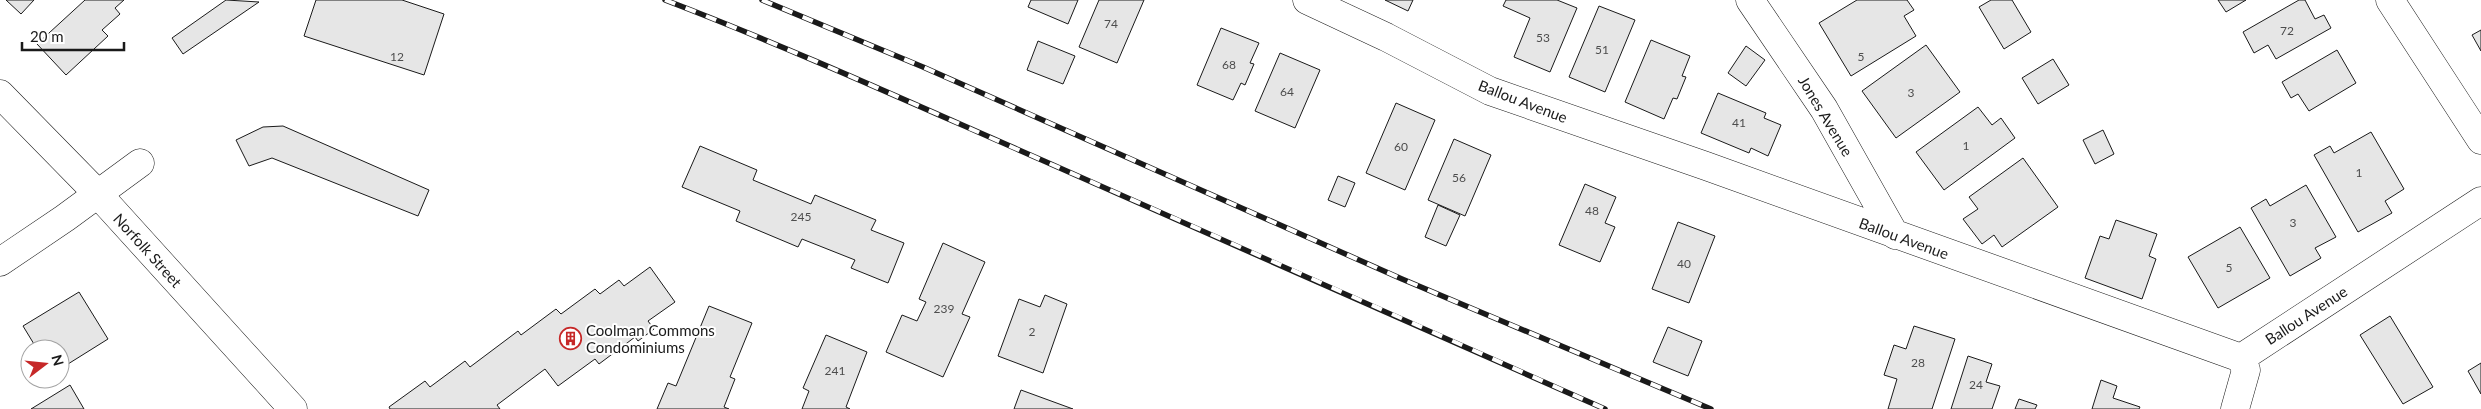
<svg xmlns="http://www.w3.org/2000/svg" width="2481" height="409" viewBox="0 0 2481 409" font-family="Lato,sans-serif">
<style>
.building{fill:#e6e6e6;stroke:#1a1a1a}
.lines{fill:none;stroke-linecap:round;stroke-linejoin:round}
.minor-casing{stroke:#1a1a1a;stroke-width:29}
.tertiary-casing{stroke:#1a1a1a;stroke-width:29}
.secondary-casing{stroke:#1a1a1a;stroke-width:29}
.minor{stroke:#fff;stroke-width:28}
.tertiary{stroke:#fff;stroke-width:28}
.secondary{stroke:#fff;stroke-width:28}
.rail-casing{stroke:#1a1a1a;stroke-width:5.5}
.rail{stroke:#fff;stroke-width:4;stroke-dasharray:11;stroke-linecap:butt}
.labels{text-anchor:middle;dominant-baseline:central;stroke-width:4;stroke-linejoin:round;paint-order:stroke}
.number-label{font-size:12px;fill:#4d4d4d}
.street-label{font-size:15px;fill:#1a1a1a;stroke:#fff}
.poi-label{font-size:15px;fill:#1a1a1a;stroke:#fff;text-anchor:start}
</style>
<rect width="100%" height="100%" fill="#fff"/>
<path class="building" d="M6 0H34L21 14Z
M85 0H124L115 8 120 14 102 30 108 36 66 75 37 44Z
M226 0 259 2 183 54 172 38Z
M316 0H402L444 14 424 75 304 36Z
M1031 0H1078L1068 24 1028 7Z
M1099 0H1144L1117 63 1079 47Z
M1385 0H1413L1408 11Z
M1506 0H1557L1577 8 1550 72 1514 57 1530 18 1503 6Z
M1857 0H1907L1914 10 1904 16 1916 36 1851 76 1819 23Z
M1991 0H2012L2031 32 2004 49 1979 7Z
M2218 0H2246L2226 12Z
M2299 0H2305L2315 19 2324 15 2331 28 2276 59 2268 45 2254 53 2243 32Z
M1599 6 1635 20 1605 92 1569 77Z
M1221 28 1259 43 1250 63 1254 64 1245 85 1241 83 1233 100 1197 85Z
M2481 30V51L2472 35Z
M1651 40 1690 56 1682 76 1686 77 1677 99 1673 98 1664 119 1625 102Z
M1038 41 1075 56 1063 84 1027 70Z
M1926 45 1960 92 1896 138 1862 91Z
M1746 46 1765 60 1746 86 1728 73Z
M2337 50 2356 83 2309 111 2298 94 2291 98 2282 82Z
M1280 53 1320 70 1295 128 1255 111Z
M2053 59 2069 85 2038 104 2022 78Z
M1718 93 1766 113 1764 118 1781 125 1768 156 1751 148 1749 153 1701 133Z
M1396 103 1435 120 1405 190 1366 173Z
M1978 107 1992 125 2001 118 2015 138 1944 190 1916 152Z
M283 126 429 190 418 216 272 158 249 166 236 140 263 127Z
M2103 130 2114 154 2095 164 2083 140Z
M2371 132 2404 189 2385 201 2392 213 2358 232 2314 155 2330 146 2334 153Z
M1454 139 1491 155 1465 216 1428 200Z
M700 146 757 170 753 180 811 204 815 195 876 220 871 230 904 243 888 283 851 268 855 260 802 239 798 247 736 221 740 211 682 187Z
M2023 158 2058 207 2002 247 1994 235 1982 244 1963 219 1978 209 1969 197Z
M1338 176 1355 183 1345 207 1328 200Z
M1585 184 1616 197 1605 223 1615 227 1600 262 1559 245Z
M2306 185 2336 237 2315 248 2321 258 2290 276 2251 208 2266 199 2270 206Z
M1438 205 1460 215 1446 246 1425 237Z
M2116 220 2157 234 2149 256 2156 259 2142 299 2085 278 2100 236 2109 239Z
M1678 222 1715 236 1689 303 1652 289Z
M2240 227 2270 278 2218 308 2188 257Z
M943 243 985 262 962 314 970 317 943 377 886 352 902 315 917 321 926 302 919 299Z
M650 267 675 302 648 321 654 329 638 341 635 337 599 364 595 359 558 386 545 369 497 405 500 409H390L389 407 425 381 430 387 465 361 470 367 518 331 521 335 556 309 561 314 595 289 600 294 619 280 624 286Z
M79 292 108 339 60 369V349H37L23 326Z
M1045 295 1067 304 1043 373 998 356 1019 299 1040 307Z
M709 306 752 323 730 377 735 379 724 407 729 409H657L668 383 676 386Z
M2390 316 2433 387 2403 404 2360 335Z
M1914 326 1955 339 1932 409H1888L1897 379 1884 375 1894 345 1906 349Z
M1668 327 1702 341 1688 376 1653 362Z
M826 335 867 352 846 407 850 409H802L809 391 803 388Z
M1968 356 1992 364 1986 382 2000 386 1992 409H1951Z
M2481 363V394L2468 371Z
M2101 380 2117 386 2113 398 2140 407 2139 409H2092Z
M70 385 84 409H31Z
M1021 390 1073 409H1014Z
M2019 399 2037 405 2035 409H2015Z"/>
<g class="lines">
<defs>
<path id="minor" d="M1307 0 1386 37 1490 91 1706 166 2241 358 2481 201
M1750 0 1824 109 1895 235
M0 262 65 218 140 163
M2235 409 2246 370 2241 358"/>
<path id="tertiary" d="M2390 0 2481 140"/>
<path id="secondary" d="M0 94 97 193 293 409"/>
</defs>
<use href="#minor" class="minor-casing"/>
<use href="#tertiary" class="tertiary-casing"/>
<use href="#secondary" class="secondary-casing"/>
<use href="#minor" class="minor"/>
<use href="#tertiary" class="tertiary"/>
<use href="#secondary" class="secondary"/>
<defs>
<path id="rail" d="M665 0C793 49 918 106 1044 161 1231 243 1418 325 1605 409
M762 0 923 67 1402 279 1711 409"/>
</defs>
<use href="#rail" class="rail-casing"/>
<use href="#rail" class="rail"/>
</g>
<defs>
<symbol id="building-ring" viewBox="-11 -11 22 22"><circle r="9.5" fill="#fff" stroke="#c62828" stroke-width="1.5"/><path d="M-4-6H4V6H1V3H-1V6H-4ZM-2.5-4.3h1.7v1.8h-1.7ZM.8-4.3h1.7v1.8H.8ZM-2.5-1h1.7V.8h-1.7ZM.8-1h1.7V.8H.8Z" fill="#c62828"/></symbol>
</defs>
<g fill-rule="evenodd">
<use href="#building-ring" x="558" y="326" width="25" height="25"/>
</g>
<g class="labels">
<g class="number-label">
<text x="1111" y="23">74</text>
<text x="2287" y="30">72</text>
<text x="1543" y="37">53</text>
<text x="1602" y="49">51</text>
<text x="397" y="56">12</text>
<text x="1861" y="56">5</text>
<text x="1229" y="64">68</text>
<text x="1287" y="91">64</text>
<text x="1911" y="92">3</text>
<text x="1739" y="122">41</text>
<text x="1966" y="145">1</text>
<text x="1401" y="146">60</text>
<text x="2359" y="172">1</text>
<text x="1459" y="177">56</text>
<text x="1592" y="210">48</text>
<text x="801" y="216">245</text>
<text x="2293" y="222">3</text>
<text x="1684" y="263">40</text>
<text x="2229" y="267">5</text>
<text x="944" y="308">239</text>
<text x="1032" y="331">2</text>
<text x="1918" y="362">28</text>
<text x="835" y="370">241</text>
<text x="1976" y="384">24</text>
</g>
<g class="street-label">
<text transform="translate(1523 101) rotate(21)">Ballou Avenue</text>
<text transform="translate(1826 116) rotate(59)">Jones Avenue</text>
<text transform="translate(1904 238) rotate(20)">Ballou Avenue</text>
<text transform="translate(148 250) rotate(48)">Norfolk Street</text>
<text transform="translate(2306 315) rotate(-33)">Ballou Avenue</text>
</g>
<g class="poi-label">
<text x="586" y="330">Coolman Commons<tspan x="586" dy="17">Condominiums</tspan></text>
</g>
</g>
<g transform="translate(45 364) rotate(74)"><circle r="24" fill="#ffffff" stroke="#a3a3a3"/>
<path d="M0-4L9 19L0 12L-9 19Z" fill="#c62828"/>
<text y="-8" font-size="14" font-weight="bold" text-anchor="middle" fill="#1a1a1a">N</text>
</g>
<path d="M22 42v8h102v-8" fill="none" stroke="#1a1a1a" stroke-width="2.5"/>
<text x="30" y="42" font-size="15" fill="#1a1a1a" stroke="#ffffff" stroke-width="4" paint-order="stroke">20 m</text>
</svg>
